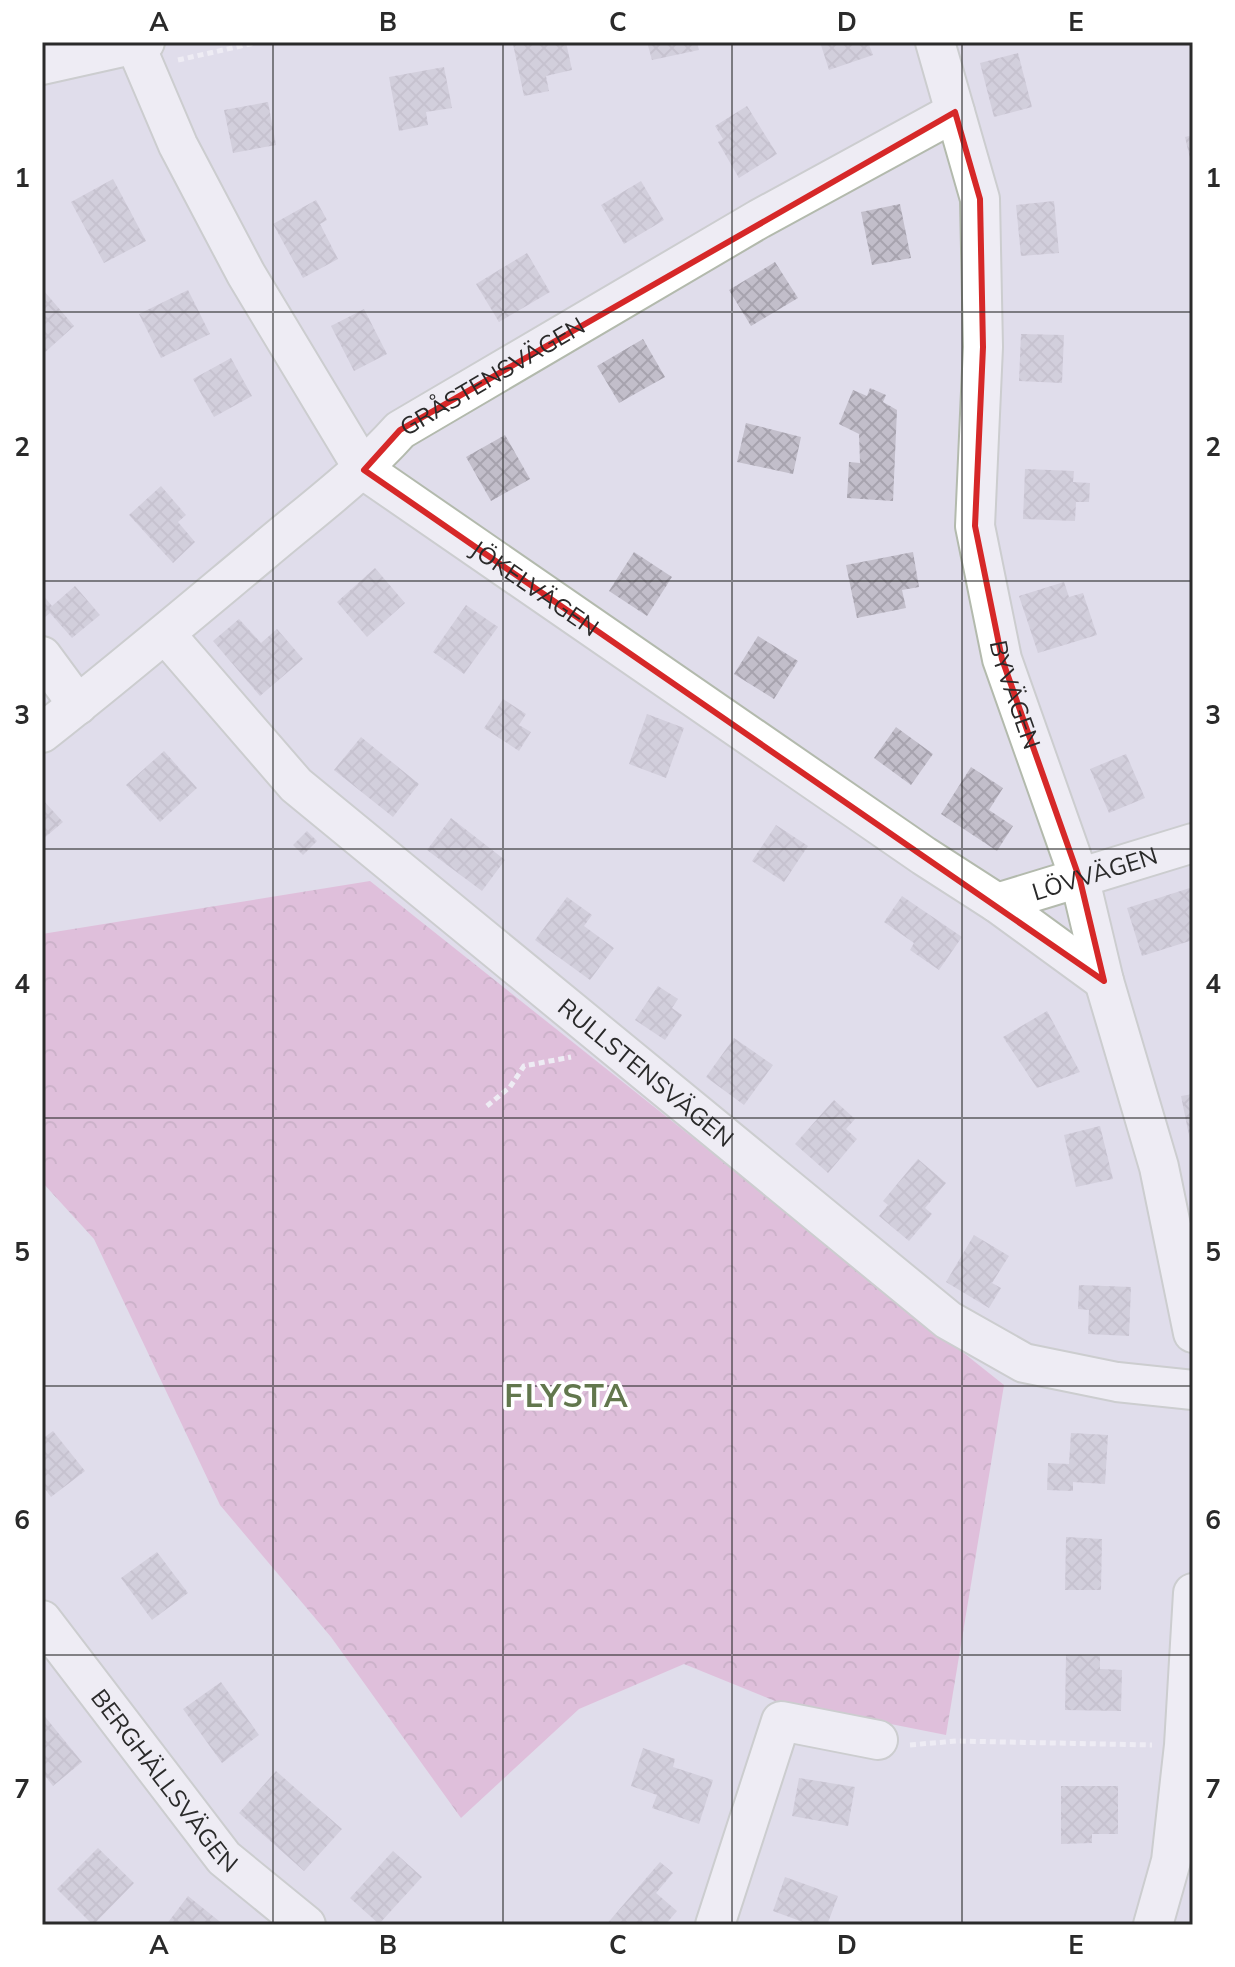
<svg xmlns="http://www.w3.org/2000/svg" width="1235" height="1967" viewBox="0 0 1235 1967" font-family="Mulish,sans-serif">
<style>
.forest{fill:url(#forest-crowns)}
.building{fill:url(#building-cross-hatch)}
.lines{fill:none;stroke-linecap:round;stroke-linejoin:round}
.minor-casing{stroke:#b3baad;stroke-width:42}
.path{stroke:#fff;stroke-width:5;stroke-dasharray:6 4;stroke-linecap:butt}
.minor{stroke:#fff;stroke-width:38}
.marked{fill:none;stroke:#d62828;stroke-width:6;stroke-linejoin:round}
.grid{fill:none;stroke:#2a2a2a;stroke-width:2;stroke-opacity:0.55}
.labels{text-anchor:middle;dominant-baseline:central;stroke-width:7;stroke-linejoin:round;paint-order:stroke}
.street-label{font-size:24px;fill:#2a2a2a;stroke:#fff}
.district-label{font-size:32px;font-weight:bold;letter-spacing:2px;fill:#62774d;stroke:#fff}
.neatline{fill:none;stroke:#2a2a2a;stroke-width:3}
.grid-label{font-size:26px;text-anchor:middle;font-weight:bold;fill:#2a2a2a}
</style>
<defs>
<pattern id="forest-crowns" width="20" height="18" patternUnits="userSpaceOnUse" patternTransform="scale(2)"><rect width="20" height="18" fill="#de9cc7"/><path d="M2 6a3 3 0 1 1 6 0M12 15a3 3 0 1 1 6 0" fill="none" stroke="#b47fa2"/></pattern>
<pattern id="building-cross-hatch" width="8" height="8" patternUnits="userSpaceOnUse" patternTransform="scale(2)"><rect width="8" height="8" fill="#c2beca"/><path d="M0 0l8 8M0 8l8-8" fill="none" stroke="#a7a3ae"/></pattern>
</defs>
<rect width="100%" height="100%" fill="#e0ddeb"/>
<path class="forest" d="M370 881 1004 1385 946 1735 775 1701 684 1664 579 1709 461 1818 331 1637 220 1505 94 1239 42 1182V934Z"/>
<path class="building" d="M524 42H566L572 70 546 76 549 91 524 96 513 44Z
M647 42H697L699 50 652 60Z
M820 42H868L873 55 829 70Z
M1018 53 1032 107 994 117 980 63Z
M444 67 452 108 426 112 428 125 399 131 389 77Z
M268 102 276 145 233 153 224 110Z
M747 106 777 154 739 178 718 142 723 139 715 126Z
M1193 135V166L1192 167 1185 137Z
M113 179 146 241 104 263 71 202Z
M641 181 664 220 624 244 601 205Z
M316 200 327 220 320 224 338 259 303 278 273 224Z
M1054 201 1059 253 1021 256 1016 205Z
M900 204 911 258 872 265 861 212Z
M527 253 550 292 499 322 476 284Z
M775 262 798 298 751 326 729 290Z
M188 290 210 334 161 358 139 314Z
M44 291 74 326 42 355V293Z
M364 309 387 354 354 371 331 326Z
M1021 334 1064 335 1062 383 1019 381Z
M643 339 665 377 619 403 597 366Z
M231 358 252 396 214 417 193 379Z
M870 388 886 395 883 402 897 410 893 501 847 498 849 462 860 463 859 434 839 424 853 390 867 396Z
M746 423 801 437 793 474 737 462Z
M505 435 530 479 491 501 466 457Z
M1025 469 1074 471 1073 482 1090 483 1089 502H1076L1075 521 1023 519Z
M161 486 186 515 178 522 195 542 173 563 129 515Z
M634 552 672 577 647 616 609 591Z
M913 552 919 587 902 590 906 608 857 618 846 565Z
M375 568 405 603 367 637 337 602Z
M1064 582 1069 597 1083 593 1097 635 1038 653 1019 596Z
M75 586 100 615 72 638 50 613 44 618 42 615V594L52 606Z
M466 605 498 627 464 674 433 652Z
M239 619 261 643 277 629 303 659 260 696 213 641Z
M758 636 798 661 774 699 734 674Z
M503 699 526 714 519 725 531 732 519 751 484 728Z
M647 714 684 728 666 778 629 764Z
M896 727 933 754 911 785 874 758Z
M361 737 419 784 393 817 334 770Z
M164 751 197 788 160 822 126 785Z
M1126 754 1145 798 1109 813 1090 769Z
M971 767 1003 788 989 810 1013 826 997 851 941 814Z
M42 799 63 822 42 840Z
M451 818 505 860 482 891 427 850Z
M776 825 808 846 784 882 752 861Z
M307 831 317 841 303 855 293 845Z
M1193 887V940L1142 956 1127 908Z
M902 896 962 937 939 970 910 950 914 943 884 922Z
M567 897 592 915 584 926 614 948 590 980 535 940Z
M658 986 678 999 672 1008 682 1015 665 1040 635 1020Z
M1047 1011 1080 1072 1037 1088 1003 1037Z
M734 1038 773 1065 744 1105 706 1077Z
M1193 1094V1150H1192L1181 1096Z
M834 1100 855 1119 846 1129 857 1139 828 1173 795 1144Z
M1100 1126 1113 1179 1076 1187 1064 1135Z
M918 1159 946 1183 925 1208 932 1214 909 1241 879 1216 888 1205 883 1201Z
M974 1235 1009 1256 992 1283 1001 1288 989 1308 946 1282Z
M1079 1285 1131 1287 1129 1336 1088 1334 1089 1310 1078 1309Z
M53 1431 85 1471 51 1497 42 1485V1439Z
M1071 1433 1108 1435 1105 1484 1073 1482V1491L1047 1490 1048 1463 1069 1464Z
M1066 1537 1102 1539 1101 1590H1065Z
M157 1552 188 1593 152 1620 121 1578Z
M1066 1655 1100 1656V1669L1122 1670 1121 1711 1065 1710Z
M221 1682 259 1735 222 1763 183 1709Z
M42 1713 82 1762 53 1786 42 1772Z
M643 1748 675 1759 673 1767 713 1780 699 1824 652 1808 657 1795 631 1786Z
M276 1771 342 1829 304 1871 239 1813Z
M799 1778 855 1787 848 1826 792 1816Z
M1061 1786H1118V1834H1092V1843L1061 1844Z
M98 1848 134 1883 93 1925 57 1889Z
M393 1851 422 1877 379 1924 350 1898Z
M660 1862 673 1873 656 1893 677 1911 665 1925H606Z
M785 1877 838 1896 827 1925H811L773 1911Z
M188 1896 224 1925H166Z"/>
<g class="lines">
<defs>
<g id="minor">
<path id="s1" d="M935 42 980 199 983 347 975 526 1002 659 1080 880 1104 981 1159 1167 1193 1333"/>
<path id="s2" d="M135 44 178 145 246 274 364 470 924 856 997 903 1104 981"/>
<path d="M42 65 145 42"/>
<path id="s3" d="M167 636 296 785 948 1320 1024 1363 1117 1382 1193 1390"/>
<path d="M42 656 78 705"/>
<path id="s4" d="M42 733C116 675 187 615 259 555 308 513 357 478 400 430L759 219 955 112"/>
<path id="s5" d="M997 903 1193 843"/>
<path id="s6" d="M42 1620 224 1858 306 1925"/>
<path d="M715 1925 781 1721 878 1740"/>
<path d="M1153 1925 1171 1861 1184 1745 1193 1593"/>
</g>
</defs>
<use href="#minor" class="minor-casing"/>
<path class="path" d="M178 60 259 42
M487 1106 510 1087 524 1066 571 1057
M910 1745 956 1741 1152 1745"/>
<use href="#minor" class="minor"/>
</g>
<path d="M0 0H1235V1967H0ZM955 112 980 199 983 347 975 526 1002 659 1080 880 1104 981 364 470 400 430Z" fill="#e0ddeb" fill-opacity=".55" fill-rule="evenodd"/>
<path class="marked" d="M955 112 980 199 983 347 975 526 1002 659 1080 880 1104 981 364 470 400 430Z"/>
<path class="grid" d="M273 42V1925M503 42V1925M732 42V1925M962 42V1925M42 312H1193M42 581H1193M42 849H1193M42 1118H1193M42 1386H1193M42 1655H1193"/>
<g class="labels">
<g class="street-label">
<text stroke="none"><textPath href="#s4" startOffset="576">GRÅSTENSVÄGEN</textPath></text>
<text stroke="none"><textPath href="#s2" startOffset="692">JÖKELVÄGEN</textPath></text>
<text stroke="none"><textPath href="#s1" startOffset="664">BYVÄGEN</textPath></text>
<text stroke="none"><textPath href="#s5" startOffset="102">LÖVVÄGEN</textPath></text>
<text stroke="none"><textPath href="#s3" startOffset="650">RULLSTENSVÄGEN</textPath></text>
<text stroke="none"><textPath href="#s6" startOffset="202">BERGHÄLLSVÄGEN</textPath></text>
</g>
<g class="district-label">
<text x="567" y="1395">FLYSTA</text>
</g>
</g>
<rect width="1235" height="1967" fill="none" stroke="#ffffff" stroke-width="88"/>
<rect x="44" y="44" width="1147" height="1879" class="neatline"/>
<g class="grid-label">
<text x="159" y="31">A</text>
<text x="388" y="31">B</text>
<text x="618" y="31">C</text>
<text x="847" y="31">D</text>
<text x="1076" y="31">E</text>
<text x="22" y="187">1</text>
<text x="1213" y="187">1</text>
<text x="22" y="456">2</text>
<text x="1213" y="456">2</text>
<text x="22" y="724">3</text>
<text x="1213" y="724">3</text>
<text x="22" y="993">4</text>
<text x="1213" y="993">4</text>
<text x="22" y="1261">5</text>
<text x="1213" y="1261">5</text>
<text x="22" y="1529">6</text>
<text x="1213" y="1529">6</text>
<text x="22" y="1798">7</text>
<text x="1213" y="1798">7</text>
<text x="159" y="1954">A</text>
<text x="388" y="1954">B</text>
<text x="618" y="1954">C</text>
<text x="847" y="1954">D</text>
<text x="1076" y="1954">E</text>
</g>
</svg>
